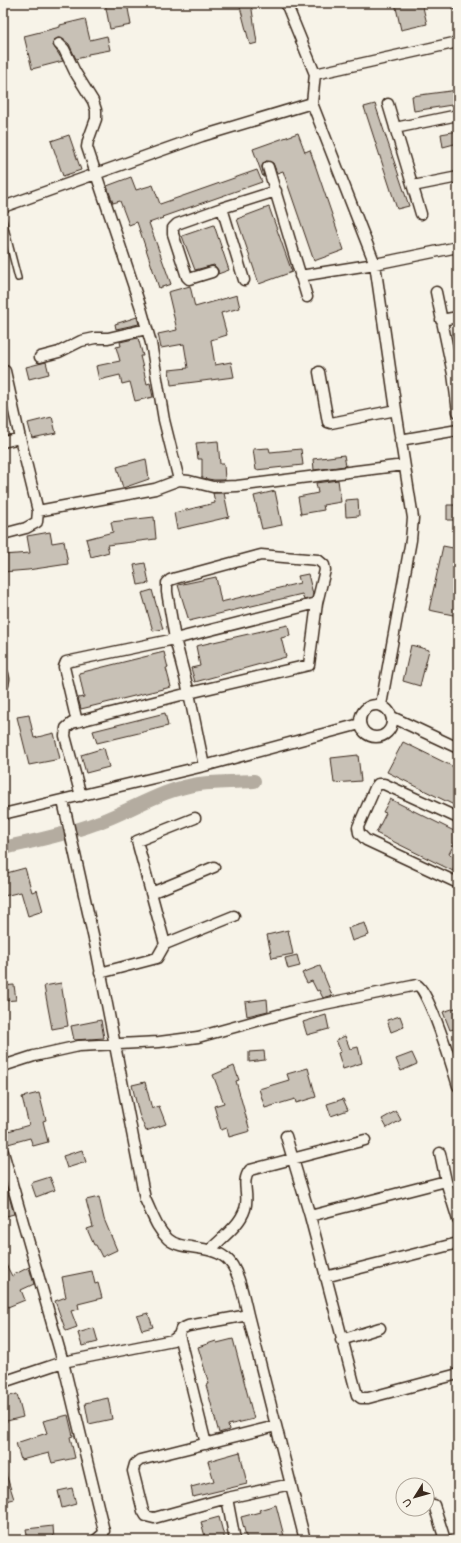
<svg xmlns="http://www.w3.org/2000/svg" width="461" height="1543" viewBox="0 0 461 1543" font-family="'Comic Neue',sans-serif">
<style>
.lines{fill:none;stroke-linecap:round;stroke-linejoin:round}
.canal{stroke:#b4aca0;stroke-width:14}
.building{fill:#c8c1b6;stroke:#3b2a1e}
.service-casing{stroke:#3b2a1e;stroke-width:8}
.minor-casing{stroke:#3b2a1e;stroke-width:13}
.service{stroke:#f7f3e8;stroke-width:5}
.minor{stroke:#f7f3e8;stroke-width:10}
</style>
<rect width="100%" height="100%" fill="#f7f3e8"/>
<filter id="ink" filterUnits="userSpaceOnUse"><feTurbulence type="fractalNoise" baseFrequency=".025" numOctaves="2"/><feDisplacementMap in="SourceGraphic" scale="8" xChannelSelector="R" yChannelSelector="G"/><feConvolveMatrix kernelMatrix="1 2 1 2 8 2 1 2 1" color-interpolation-filters="sRGB"/></filter>
<g filter="url(#ink)">
<g class="lines">
<path class="canal" d="M3 848C33 841 65 835 94 824 129 812 162 789 199 784 217 782 236 782 254 781"/>
</g>
<path class="building" d="M105 3H127L131 25 110 29Z
M239 3H251L257 43 250 45Z
M395 3H422L427 24 401 30Z
M85 19 90 40 107 36 110 50 88 54V56L76 59 69 44 63 39 58 38 54 40 53 45 63 61 32 69 24 36 60 27V25Z
M458 90V104L414 111 412 96Z
M375 104 409 206 397 209 364 107Z
M458 131V143L443 147 441 134Z
M298 133 305 152 310 150 344 250 314 261 283 171 277 173 273 163 266 161 262 166 264 177H263L253 149Z
M69 135 81 170 63 176 51 141Z
M257 170 262 182 162 217 163 218 149 223 171 284 159 288 137 222 129 225 120 201 113 203 107 186 131 177 136 190 153 185 160 204Z
M269 207 292 272 259 284 237 219Z
M214 225 229 270 218 274V270L214 265 195 270 182 236Z
M190 286 195 307 237 295 240 308 221 313 227 335 211 340 215 365 231 362 234 377 171 385 169 370 188 368 184 344 161 348 158 334 177 330 168 292Z
M137 317 139 324 116 329 115 324Z
M138 338 143 356H140L147 384 150 383 153 397 135 401 130 382 122 384 120 375 99 380 96 366 120 361 116 347 121 346 120 342Z
M46 362 49 374 29 379 26 367Z
M52 417 56 433 32 438 28 423Z
M218 441 220 464H224L225 480H214L202 478V459H198L196 443Z
M269 448 270 452 301 449 303 465 256 470 253 449Z
M344 455 346 466 314 470 313 459Z
M146 459 149 479 123 488 117 467Z
M338 480 341 502 323 505 324 510 301 514 298 497 318 493 316 483Z
M275 491 282 525 262 529 254 496Z
M213 493H224L229 517 177 529 174 513 215 503Z
M358 499 359 516 346 517 345 500Z
M447 505H458V520H447Z
M154 517 156 539 107 545 109 552 91 557 86 539 113 532 111 522Z
M50 532 52 543 64 541 68 564 28 570 3 572V555L30 553 27 536Z
M443 546 458 549V616L429 610Z
M145 563 149 583 138 585 134 565Z
M308 574 313 594 312 598 304 600 302 594 189 621 178 585 216 577 221 602 300 583 298 576Z
M152 590 163 629 153 631 142 593Z
M288 625 290 636 281 638 286 657 195 682 191 668 200 666 196 646Z
M411 645 429 650 420 686 403 681Z
M164 652 168 668H166L171 687 81 709 78 698 84 697 79 673Z
M165 713 168 726 97 743 93 731Z
M29 715 34 738 54 733 60 759 29 765 17 717Z
M403 742 458 769V807L387 772Z
M104 748 109 767 86 773 81 755Z
M358 755 361 781 334 783 331 758Z
M390 799 458 833V836L449 854 458 858 453 871 376 833 386 813 383 812Z
M25 868 32 892 37 890 43 911 28 916 21 892 4 896 3 889V874Z
M365 923 369 935 352 941 348 928Z
M288 930 293 954 272 958 267 935Z
M297 955 300 966 288 969 285 958Z
M320 966 332 995 330 996 323 998 319 990 317 991 312 981 307 983 302 973Z
M61 983 68 1026 52 1029 44 986Z
M14 985 16 1000 3 1001V986Z
M267 999 268 1011 247 1016 245 1002Z
M458 1007V1028L450 1030 443 1012Z
M326 1015 329 1029 307 1035 303 1022Z
M400 1016 404 1027 391 1032 387 1020Z
M101 1020 104 1038 74 1040 71 1026Z
M345 1036 350 1049 358 1047 362 1063 343 1069 338 1053 341 1052 336 1040Z
M264 1051 265 1060 249 1062V1052Z
M412 1053 417 1064 401 1071 396 1059Z
M234 1066 239 1080 236 1081 250 1131 229 1137 227 1128 221 1130 214 1106 224 1103 213 1075Z
M308 1068 316 1097 296 1103 295 1099 265 1108 259 1089 289 1080 287 1074Z
M145 1082 152 1109 159 1106 166 1124 146 1131 139 1114 132 1085Z
M39 1093 46 1120 43 1121 48 1142 33 1146 30 1138 8 1144 5 1132 29 1125 22 1097Z
M343 1099 348 1110 331 1116 327 1104Z
M396 1111 401 1120 387 1128 382 1119Z
M82 1150 86 1162 67 1168 63 1156Z
M50 1177 55 1190 36 1197 31 1183Z
M3 1182H5L14 1214 3 1217Z
M99 1197 104 1219 117 1250 102 1257 96 1245H94L87 1229 93 1227 86 1200Z
M3 1259 12 1276 29 1267 34 1284 21 1290 25 1300 3 1309Z
M92 1271 95 1284 98 1283 102 1298 78 1304 79 1309 71 1311 77 1327 66 1331 55 1301 66 1297 62 1277Z
M148 1313 153 1327 142 1330 137 1316Z
M94 1328 98 1342 82 1346 78 1333Z
M233 1339 254 1419 228 1425 229 1430 219 1433 206 1385 209 1384 198 1347 216 1341 217 1343Z
M17 1394 23 1417 3 1422V1398Z
M108 1398 112 1419 89 1424 85 1403Z
M68 1415 73 1436 70 1437 75 1458 52 1463 49 1453 21 1460 16 1443 47 1433 43 1421Z
M240 1452 247 1484 193 1497 191 1487 214 1481 208 1461Z
M3 1471H5L14 1499 3 1502Z
M72 1488 76 1504 62 1508 58 1491Z
M276 1505 285 1540H247L241 1517 260 1512 259 1510Z
M219 1517 225 1540H206L201 1522Z
M53 1526 54 1540H28L26 1529Z"/>
<g class="lines">
<defs>
<path id="service" d="M3 220 18 278"/>
<path id="minor" d="M286 3 315 74 312 103 375 264 396 410 413 518 411 540 381 705
M458 3V5
M59 44 64 49 75 72 93 101 96 110V119L88 141 87 147 141 308 151 343 164 420 179 480
M315 74 458 42
M388 104 421 214
M395 128 458 115
M268 167 307 297
M413 186 458 177
M3 207 202 136 312 103
M222 208 244 280
M212 272 189 279 187 277 173 234V228L177 224 222 208 276 191
M300 276 375 264 458 247
M436 292 453 374 458 412
M441 320 458 317
M40 357 59 352 81 341 95 338H108L147 329
M5 371 20 438
M319 372 328 422 331 423 396 410
M400 440 458 430
M3 442 20 438 38 511
M3 534 26 528 37 522 38 511 155 489 179 480 189 481 213 487 237 486 404 465
M3 674 4 679 3 685
M360 721a16 16 0 1 1 32 0a16 16 0 1 1-32 0Z
M392 717 458 748
M77 722 64 667 66 662 175 639 317 603
M81 796 65 736 66 728 72 723 189 693 309 665 317 603 325 570 324 565 318 560 261 555 176 578 170 580 167 583V592L175 639 189 693 204 766
M63 801 96 948 145 1199C152 1213 156 1228 168 1239 181 1251 209 1244 226 1258 239 1268 244 1299 248 1315L305 1540
M3 814 204 766 360 724
M458 818 384 784H378L375 788 358 827 359 833 366 840 458 883
M151 893 214 867
M165 944 137 841 195 818
M100 973 157 958 165 944 234 916
M3 1066 34 1056 79 1046 159 1042 198 1037 300 1009 417 985C429 990 453 1069 458 1086
M286 1136 310 1216 357 1395 361 1398H368L458 1374
M3 1152 63 1362 104 1531 103 1534 96 1540
M440 1153 446 1181 458 1220
M310 1216 446 1181
M211 1249C223 1237 240 1225 245 1209 250 1195 240 1182 250 1170L365 1140
M325 1277 458 1243
M179 1335 206 1444
M341 1340 380 1328
M3 1382 63 1362 173 1340 179 1335 181 1329 188 1326 248 1315
M276 1426 140 1460 135 1464 133 1471 143 1511 146 1516 154 1518 227 1498 291 1484
M227 1498 235 1540
M434 1505 445 1540"/>
</defs>
<use href="#service" class="service-casing"/>
<use href="#minor" class="minor-casing"/>
<use href="#service" class="service"/>
<use href="#minor" class="minor"/>
</g>
</g>
<rect width="461" height="1543" fill="none" stroke="#f7f3e8" stroke-width="16"/>
<rect x="8" y="8" width="445" height="1527" fill="none" stroke="#3b2a1e" stroke-width="1.5" filter="url(#ink)"/>
<g transform="translate(415 1497) rotate(233)"><circle r="19" fill="#f7f3e8" stroke="#aca397"/>
<path d="M0-3L7 15L0 10L-7 15Z" fill="#3b2a1e"/>
<text y="-6" font-size="11" font-weight="bold" text-anchor="middle" fill="#3b2a1e">U</text>
</g>
</svg>
